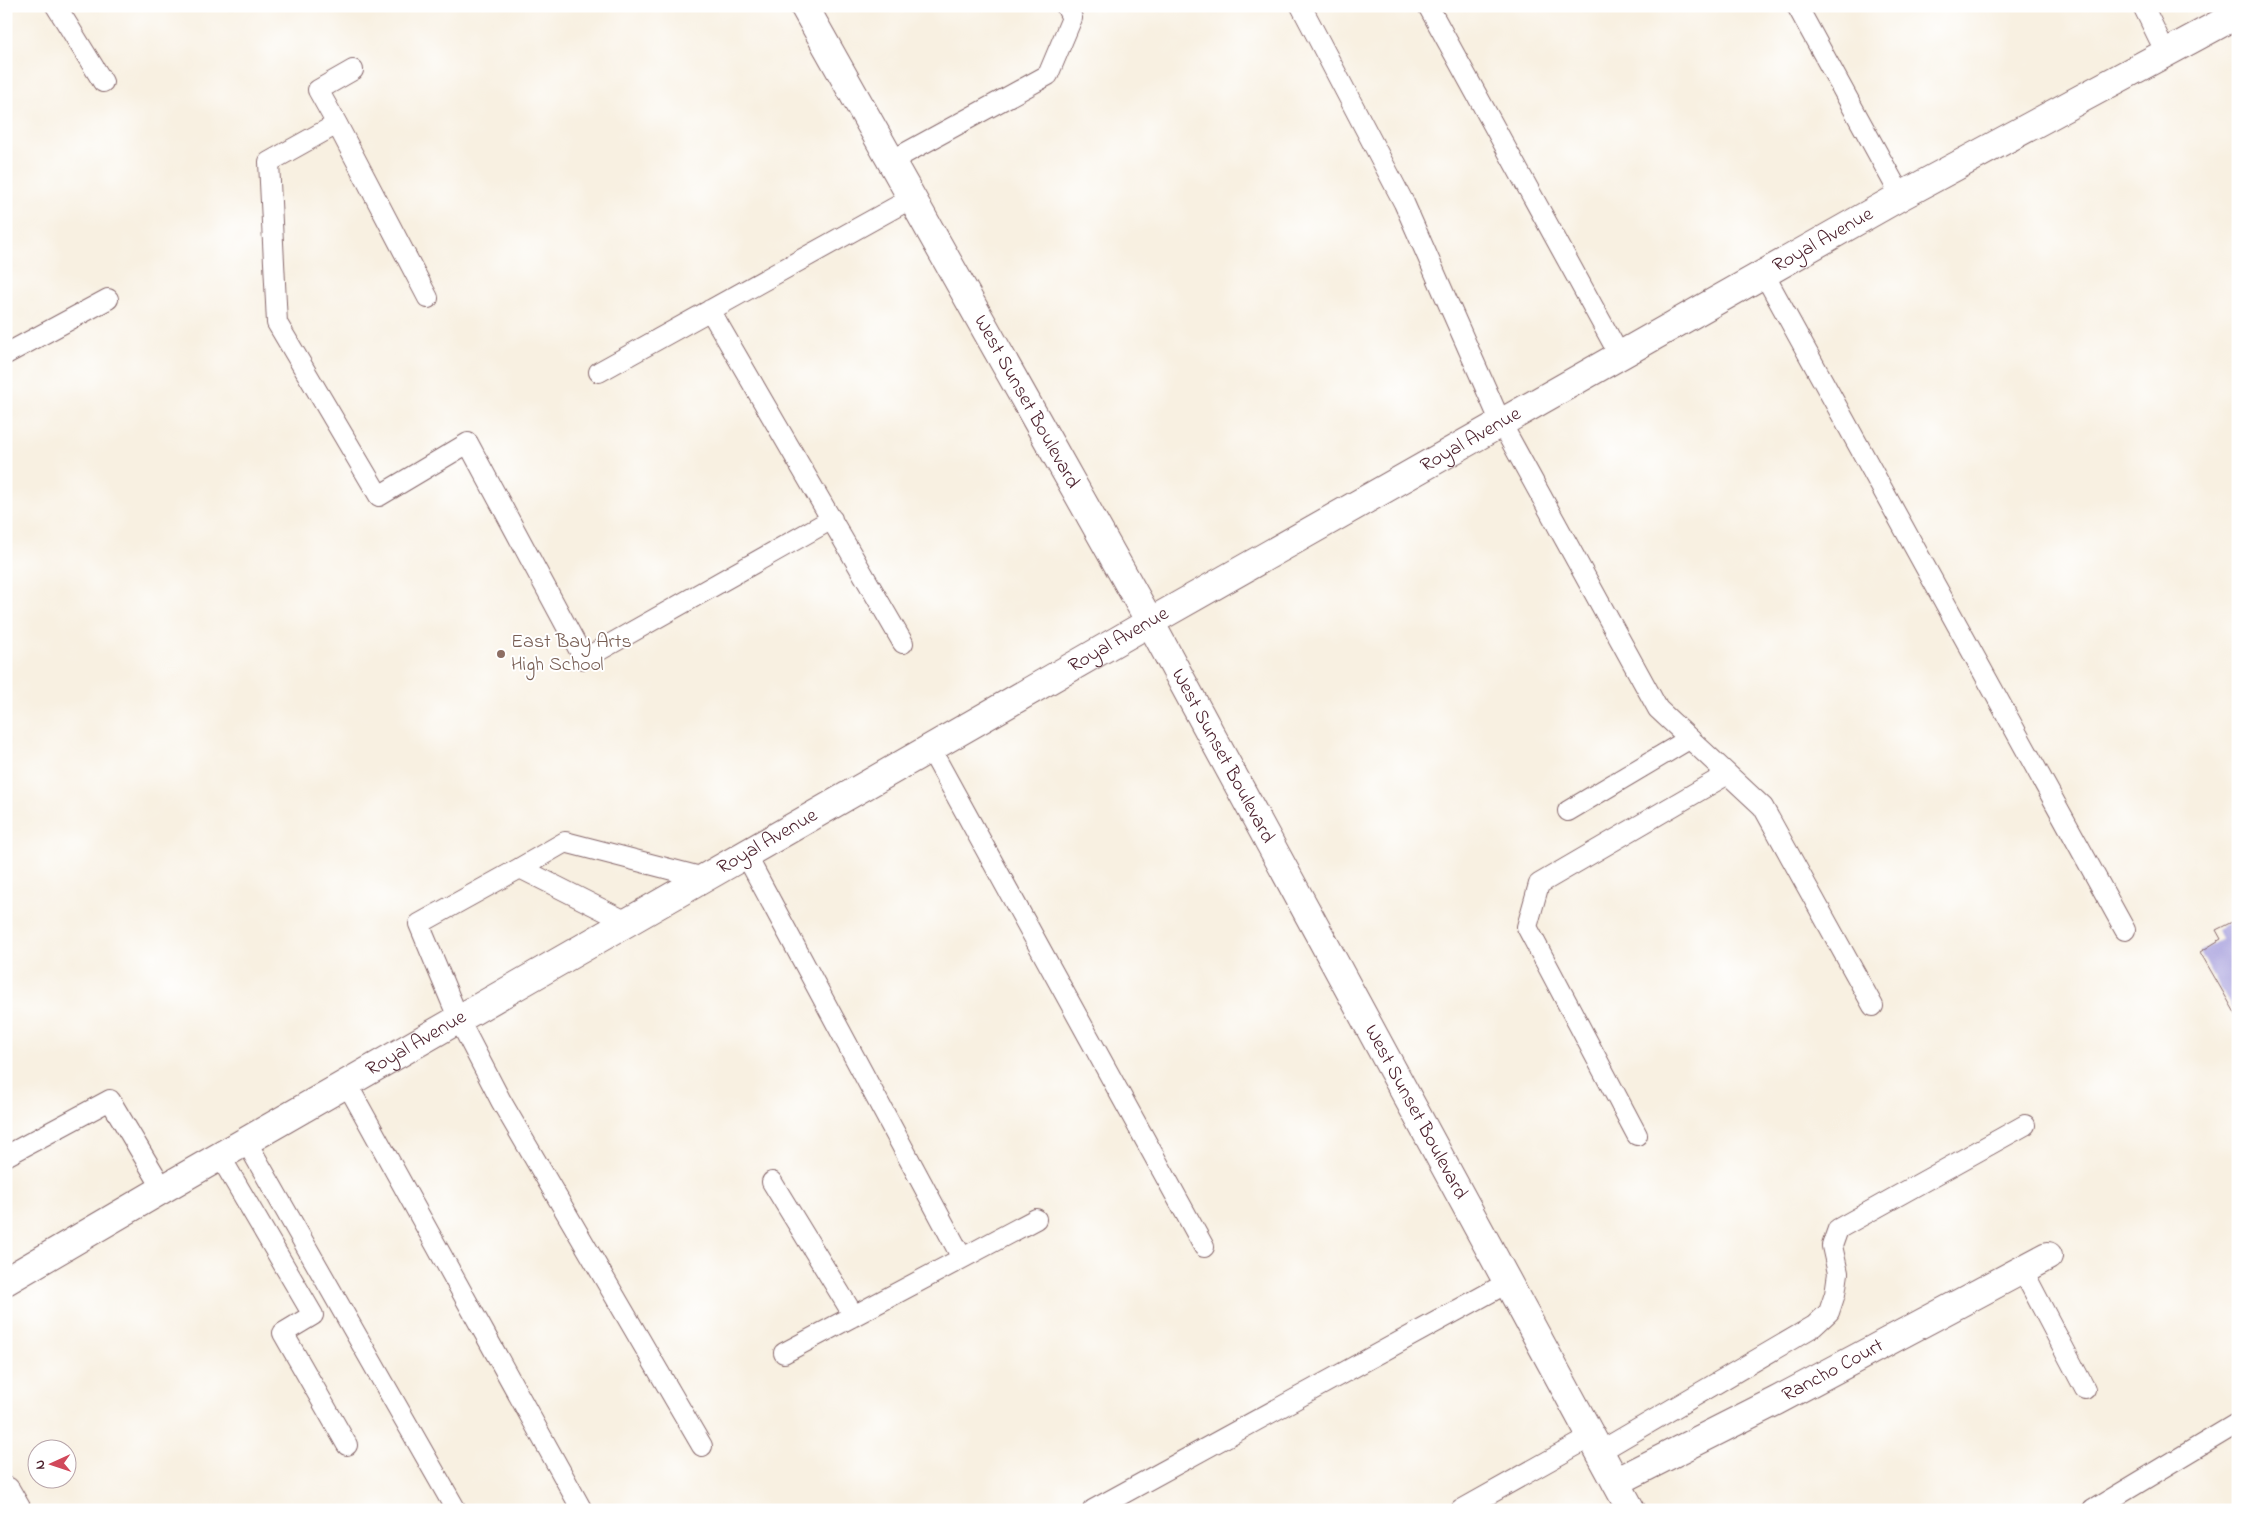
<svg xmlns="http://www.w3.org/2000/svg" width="2244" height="1516" viewBox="0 0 2244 1516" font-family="'Indie Flower',sans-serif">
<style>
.building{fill:#a8a1dd}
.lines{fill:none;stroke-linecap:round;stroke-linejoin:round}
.lane-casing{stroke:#87686b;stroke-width:22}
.street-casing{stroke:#87686b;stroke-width:30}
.lane{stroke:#fff;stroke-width:20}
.street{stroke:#fff;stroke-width:28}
.education-dot{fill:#8d6e63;stroke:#fff;stroke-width:2}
.labels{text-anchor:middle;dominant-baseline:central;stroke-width:4;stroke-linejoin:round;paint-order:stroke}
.street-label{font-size:20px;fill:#4a1f2b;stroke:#fff}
.education-label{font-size:20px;fill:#785e54;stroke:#fff;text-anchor:start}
</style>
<rect width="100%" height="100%" fill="#fff"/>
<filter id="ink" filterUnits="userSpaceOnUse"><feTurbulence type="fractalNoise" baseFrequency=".02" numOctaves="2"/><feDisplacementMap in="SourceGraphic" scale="10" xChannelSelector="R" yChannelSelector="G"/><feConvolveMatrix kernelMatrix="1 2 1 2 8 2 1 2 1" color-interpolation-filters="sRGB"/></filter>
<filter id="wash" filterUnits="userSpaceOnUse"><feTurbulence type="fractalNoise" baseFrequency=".0096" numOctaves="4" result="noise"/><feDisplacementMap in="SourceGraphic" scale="20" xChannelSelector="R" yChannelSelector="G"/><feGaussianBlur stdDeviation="1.12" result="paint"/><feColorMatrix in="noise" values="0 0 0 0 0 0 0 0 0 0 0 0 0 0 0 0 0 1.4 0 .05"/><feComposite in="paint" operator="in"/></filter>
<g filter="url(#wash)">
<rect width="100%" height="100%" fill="#f8f0e1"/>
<g id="blocks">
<path class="building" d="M2238 919V1018L2200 952 2221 939 2216 930Z"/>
</g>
</g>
<g filter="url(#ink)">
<use href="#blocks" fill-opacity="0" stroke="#87686b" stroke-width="1"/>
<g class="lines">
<defs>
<path id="lane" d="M56 6 103 82
M1301 6 1404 203 1501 423 1658 709 1763 807 1873 1006
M1428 6 1620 356
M1797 6 1901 196
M2143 6 2166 53
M337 124 318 90 353 70
M891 161 1048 75 1072 18 1066 6
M1764 274 2125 930
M428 298 337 124 269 162 277 323 379 496 468 443 584 659 832 519
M710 310 903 643
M6 354 108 299
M599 372 912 198
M930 748 1204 1247
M1568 811 1689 739
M746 855 962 1258
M520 868 565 842 704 878
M627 922 520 868 419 924 459 1020 501 1101 702 1446
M347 1084 582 1510
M1637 1135 1527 927 1539 884 1726 775
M246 1141 456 1510
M6 1156 110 1100 163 1189
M220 1156 313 1315 283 1333 347 1445
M772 1182 854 1316
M2022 1269 2085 1389
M784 1353 1036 1219
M1599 1452 1814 1326 1829 1312 1835 1294 1838 1273 1832 1246 1838 1229 2025 1125
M1093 1510 1507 1283
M1461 1510 1591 1437
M2093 1510 2236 1424"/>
<g id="street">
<path id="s1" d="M804 6 1150 622 1631 1510"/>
<path id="s2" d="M6 1281 163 1189 1150 622 1901 196 2238 14"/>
<path id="s3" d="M1616 1482 1776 1401 2048 1256"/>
<path d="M6 1491 17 1510"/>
</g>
</defs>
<use href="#lane" class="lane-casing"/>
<use href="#street" class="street-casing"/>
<use href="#lane" class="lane"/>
<use href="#street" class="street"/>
</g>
</g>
<circle class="education-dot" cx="501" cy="654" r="5"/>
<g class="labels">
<g class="street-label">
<text stroke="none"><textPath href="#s2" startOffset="2094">Royal Avenue</textPath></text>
<text stroke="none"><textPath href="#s1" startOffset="454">West Sunset Boulevard</textPath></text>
<text stroke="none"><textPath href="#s2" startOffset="1689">Royal Avenue</textPath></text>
<text stroke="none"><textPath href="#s2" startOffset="1284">Royal Avenue</textPath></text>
<text stroke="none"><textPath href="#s1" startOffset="859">West Sunset Boulevard</textPath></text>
<text stroke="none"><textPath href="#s2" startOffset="879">Royal Avenue</textPath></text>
<text stroke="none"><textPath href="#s2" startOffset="474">Royal Avenue</textPath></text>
<text stroke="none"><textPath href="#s1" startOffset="1264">West Sunset Boulevard</textPath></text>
<text stroke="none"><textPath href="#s3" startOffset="244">Rancho Court</textPath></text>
</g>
<g class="education-label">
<text x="511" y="642">East Bay Arts<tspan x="511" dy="23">High School</tspan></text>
</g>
</g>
<rect width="2244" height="1516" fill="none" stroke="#fff" stroke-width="25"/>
<g transform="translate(52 1464) rotate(267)"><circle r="24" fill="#ffffff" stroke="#b7a5aa"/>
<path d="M0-4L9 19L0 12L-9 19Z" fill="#d1495b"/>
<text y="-8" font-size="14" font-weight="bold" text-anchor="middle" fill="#4a1f2b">N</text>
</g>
</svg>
